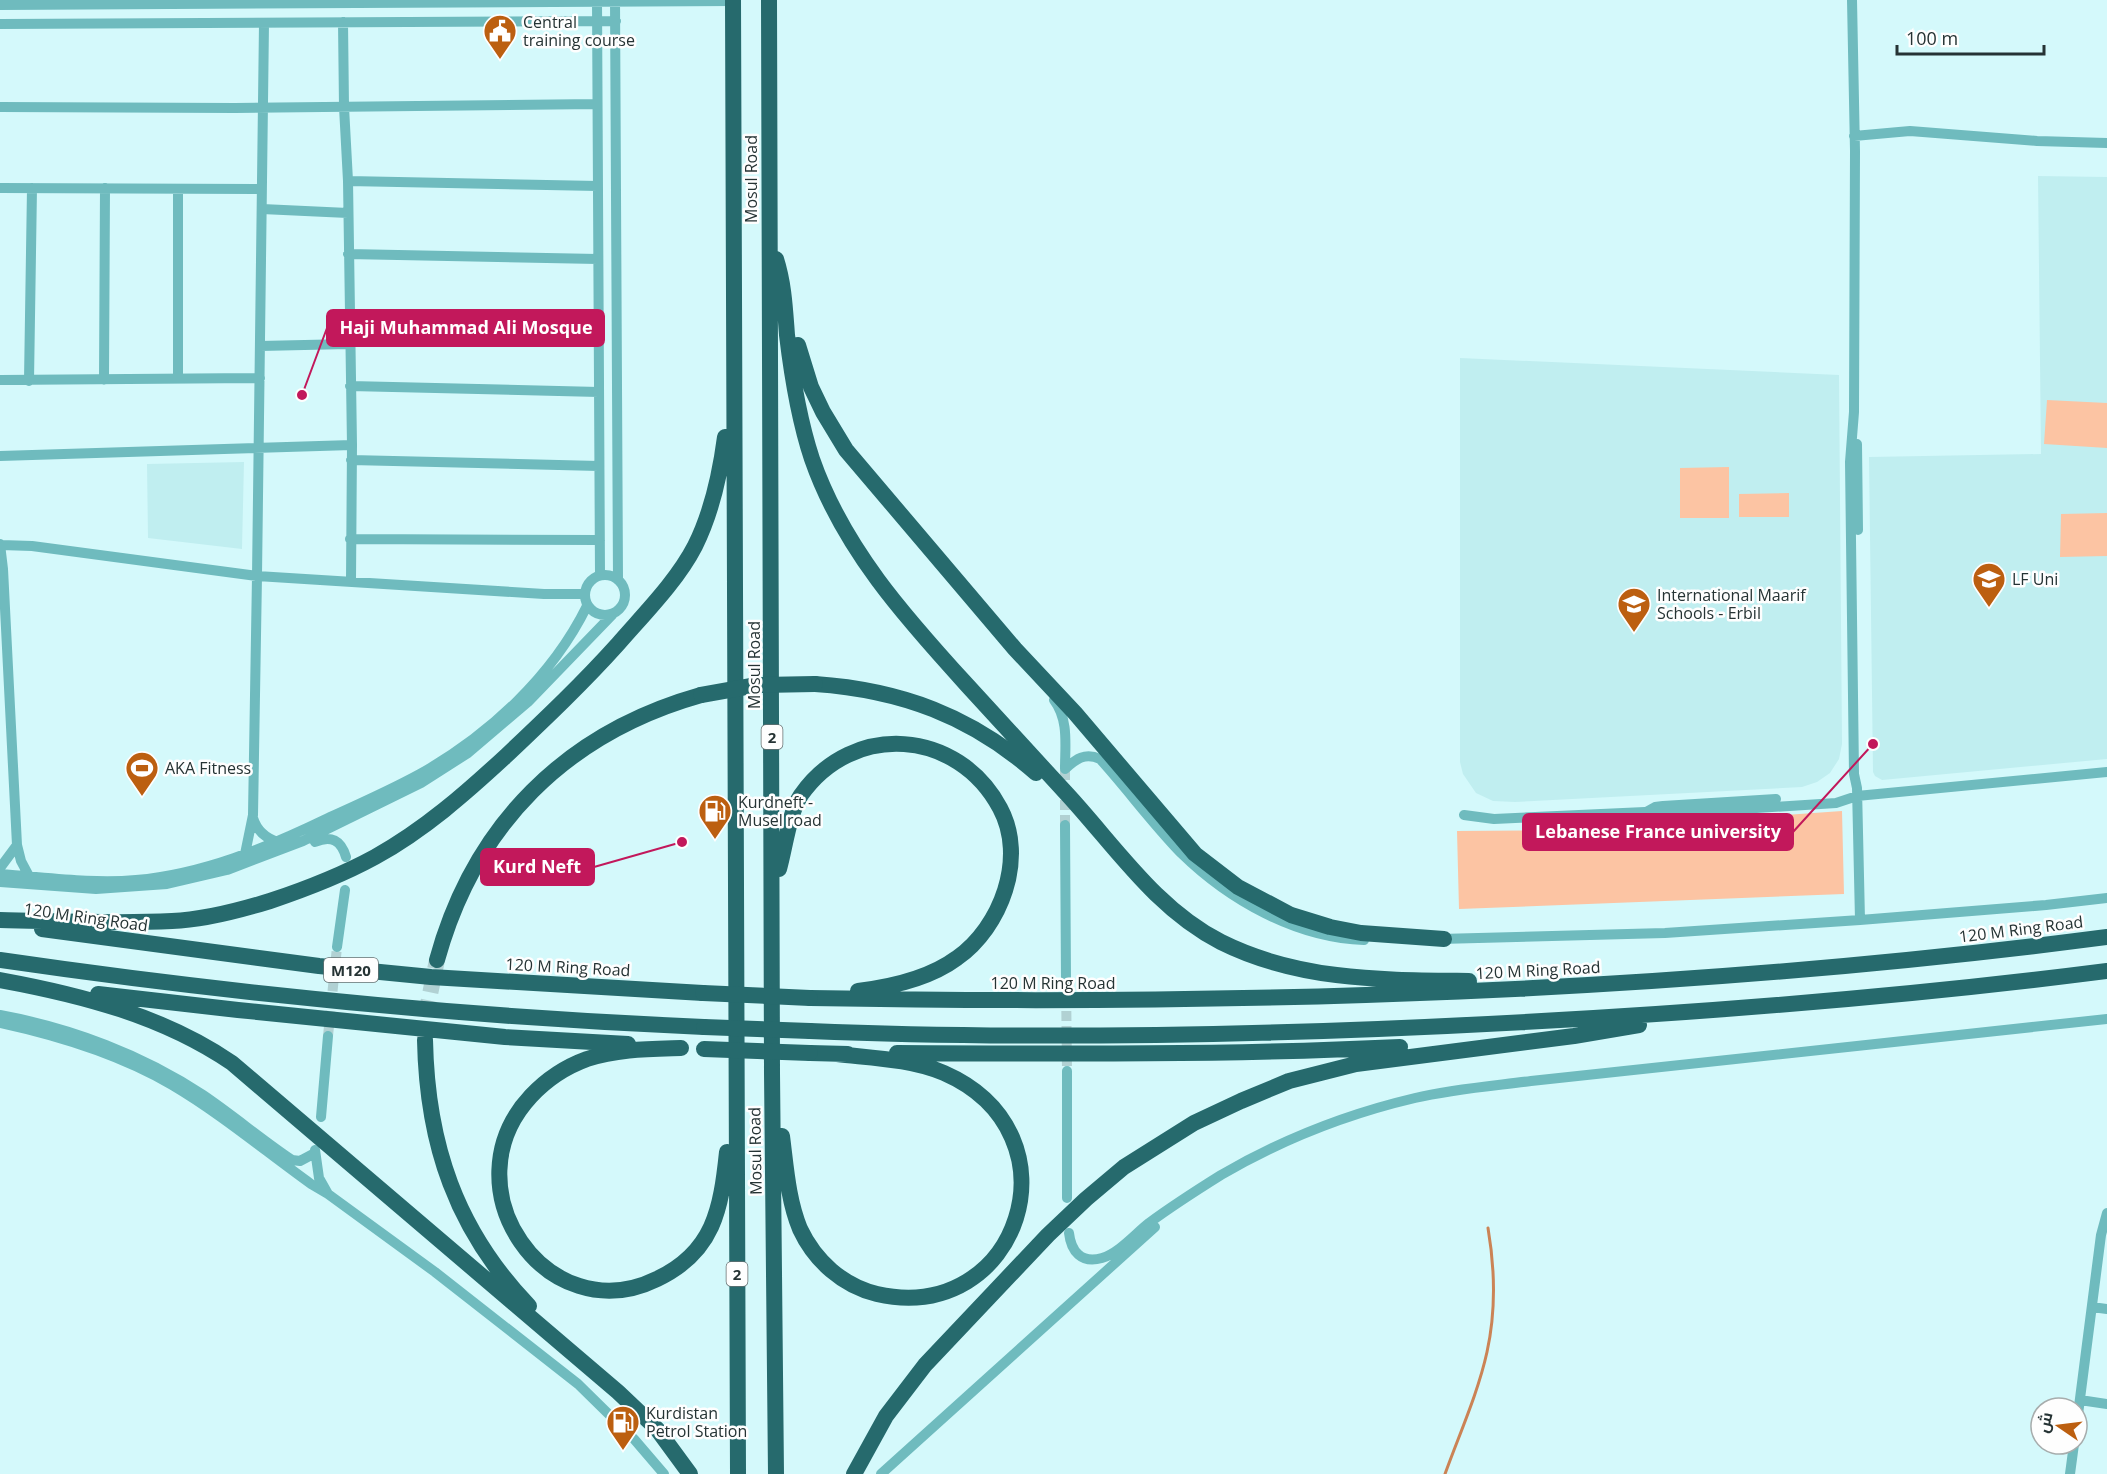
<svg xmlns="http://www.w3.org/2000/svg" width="2107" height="1474" viewBox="0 0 2107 1474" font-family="'Open Sans',Cairo,sans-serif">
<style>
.built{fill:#c0eef0}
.green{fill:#fcc4a3}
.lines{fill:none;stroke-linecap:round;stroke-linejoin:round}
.stream{stroke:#cb8355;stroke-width:3}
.minor-tunnel{stroke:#b1d1d3;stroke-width:10;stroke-dasharray:10 5;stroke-linecap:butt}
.highway-tunnel{stroke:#b1d1d3;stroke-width:16;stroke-dasharray:16 8;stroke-linecap:butt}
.minor{stroke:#6fbbbe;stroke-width:10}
.highway{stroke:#266a6d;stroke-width:16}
.highway-bridge{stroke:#266a6d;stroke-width:16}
.labels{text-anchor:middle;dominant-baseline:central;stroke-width:5;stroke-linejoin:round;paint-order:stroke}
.shield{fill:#fefefe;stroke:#667071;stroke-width:1.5}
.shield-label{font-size:15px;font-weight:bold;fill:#253334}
.poi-label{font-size:16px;fill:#253334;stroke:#fefefe;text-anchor:start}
.street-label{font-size:16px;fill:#253334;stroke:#fefefe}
.leader{fill:none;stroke:#c2185b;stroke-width:2}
.callout-dot{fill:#c2185b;stroke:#fefefe;stroke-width:2}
.callout{fill:#c2185b;stroke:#c2185b;stroke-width:2}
.callout-label{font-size:18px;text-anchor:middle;font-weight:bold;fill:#fff}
</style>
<rect width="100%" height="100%" fill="#d4f9fb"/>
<path class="built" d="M2038 176 2107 177V759L1882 780 1875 776 1873 772 1869 457 2041 454Z
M1460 358 1839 375 1842 744 1839 759 1830 773 1817 782 1802 787 1515 802 1493 801 1476 793 1463 774 1460 762Z
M244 462 242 549 148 538 147 464Z"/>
<path class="green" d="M2047 400 2107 403V448L2044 444Z
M1729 467V518H1680V468Z
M1789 493V517H1739V494Z
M2107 513V556L2060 557 2061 514Z
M1842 811 1844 894 1459 909 1457 831 1572 830Z"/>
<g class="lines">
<path class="stream" d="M1445 1474C1459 1435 1478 1393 1487 1352 1496 1311 1495 1269 1488 1228"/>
<path class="minor-tunnel" d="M1065 825V769
M1066 981 1067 1071
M328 1036 337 947"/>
<path class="highway-tunnel" d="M425 1040 426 1014 437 960"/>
<path class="minor" d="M597 0 600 575
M615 0 618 579
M1852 0 1855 151 1854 412 1850 462 1854 774 1857 788 1860 920
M0 5 733 1
M343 22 344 107 348 181 352 445 351 581
M0 24 616 21
M0 107 235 108 597 104
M1854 136 1910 131 2037 141 2107 143
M348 181 598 186
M0 188 262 189
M262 209 348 213
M348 254 598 259
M349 314 599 319
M260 346 349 344
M178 379V189
M0 380 260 378
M104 380 105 188
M29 381 32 188
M350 386 599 392
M1857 444 1858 530
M0 456 352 445
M351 460 599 466
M350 539 600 540
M0 544 3 569 17 845 21 861 29 876
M1 545 32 546 257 576 544 594H585
M585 595a20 20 0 1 1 40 0a20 20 0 1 1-40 0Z
M1054 700C1069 720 1065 745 1065 769
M1065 769C1076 759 1085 752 1100 759 1128 790 1152 823 1181 853 1229 900 1296 938 1364 940
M1646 812 1655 807 1663 806 1776 799
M1464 815 1494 819 1645 812 1663 814 1836 803 1857 796 2107 772
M253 818C257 831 265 838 278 842
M1065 825 1066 981
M315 842C331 835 341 840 346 857
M245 854 253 815 257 576 264 23
M0 868 17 845
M0 874C45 877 91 884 136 880 203 874 266 848 326 819 357 805 389 791 420 774 489 735 552 677 587 606
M0 882 96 889 167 884 227 870 303 841 421 783 468 753 528 702 613 614
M1440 939 1665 933 1860 920 2046 905 2107 898
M337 947 345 890
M0 1015C71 1028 143 1055 203 1095 234 1116 262 1140 292 1160L300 1161 315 1153
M0 1023C60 1036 119 1054 172 1085 221 1114 265 1151 311 1184L328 1194 435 1272 578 1384 634 1439 664 1474
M1067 1071V1198
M321 1117 328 1036
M315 1150 319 1178 328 1194
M1069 1233C1071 1251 1081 1264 1102 1258 1119 1253 1135 1234 1149 1223 1172 1206 1197 1190 1221 1175 1281 1140 1347 1114 1415 1098 1453 1089 1492 1086 1531 1081L2107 1019
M2092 1307 2107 1309
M2080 1400 2107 1404
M2077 1422 2101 1235 2107 1213
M881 1474 1155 1227
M2070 1474 2074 1444"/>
<path class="highway" d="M733 0 738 1474
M769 0 772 1073 776 1474
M776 259C784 284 785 309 787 335 792 377 799 420 812 459 843 548 905 617 967 685 1000 721 1034 758 1067 794 1115 846 1156 909 1221 942 1299 981 1384 980 1469 981
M798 345 811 387 823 412 846 450 1015 649 1075 713 1195 854 1238 887 1291 915 1330 927 1361 933 1444 939
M815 684C901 690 971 716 1036 773
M779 869C785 848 789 813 801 795 853 721 958 729 1000 808 1027 858 1001 927 957 958 930 978 891 987 858 991
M0 920C57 921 115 924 172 921 202 920 241 910 270 901 306 889 342 875 375 857 424 830 466 793 507 755 545 719 583 683 618 644 644 614 677 581 695 546 712 512 720 475 725 437
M42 929 319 966 431 977 703 993
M0 960C233 994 468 1017 704 1027
M437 960C474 825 566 733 701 695
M0 980C82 995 163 1016 232 1063L618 1392 657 1429 690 1474
M98 994 238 1010 505 1037 628 1044
M810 998C1243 1006 1677 993 2107 937
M810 1031C999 1039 1189 1036 1378 1029 1622 1019 1865 1002 2107 971
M425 1040C427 1144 456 1230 529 1306
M681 1048C649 1049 617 1049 587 1059 565 1067 546 1080 531 1096 446 1187 547 1333 657 1279 714 1252 721 1209 727 1152
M810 1053 848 1054
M897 1053C1065 1054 1232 1055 1400 1047
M782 1136C786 1167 788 1200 800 1229 815 1261 843 1286 877 1294 1019 1326 1083 1134 944 1073 911 1059 872 1058 837 1054
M854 1474 886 1416 925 1365 1048 1235 1086 1199 1124 1167 1194 1123 1241 1101 1289 1081 1356 1064 1574 1036 1639 1025"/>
<path class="highway-bridge" d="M701 695 757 685 815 684
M703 993 810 998
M704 1027 810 1031
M704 1049 810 1053"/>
</g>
<defs>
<symbol id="civic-pin" viewBox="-11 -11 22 30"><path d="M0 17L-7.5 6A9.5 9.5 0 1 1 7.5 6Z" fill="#bc5f10" stroke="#fefefe"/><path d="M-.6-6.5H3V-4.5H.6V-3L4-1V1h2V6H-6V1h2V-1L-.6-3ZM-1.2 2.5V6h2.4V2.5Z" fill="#fff"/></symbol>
<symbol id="university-pin" viewBox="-11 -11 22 30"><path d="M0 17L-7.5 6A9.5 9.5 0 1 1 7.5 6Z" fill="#bc5f10" stroke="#fefefe"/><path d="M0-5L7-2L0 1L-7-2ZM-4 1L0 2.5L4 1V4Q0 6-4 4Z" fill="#fff"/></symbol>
<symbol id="school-pin" viewBox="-11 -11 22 30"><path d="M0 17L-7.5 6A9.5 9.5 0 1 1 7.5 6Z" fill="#bc5f10" stroke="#fefefe"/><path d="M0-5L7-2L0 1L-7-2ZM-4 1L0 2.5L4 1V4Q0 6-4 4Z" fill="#fff"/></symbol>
<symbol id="stadium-pin" viewBox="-11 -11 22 30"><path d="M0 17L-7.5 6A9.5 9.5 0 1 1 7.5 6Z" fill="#bc5f10" stroke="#fefefe"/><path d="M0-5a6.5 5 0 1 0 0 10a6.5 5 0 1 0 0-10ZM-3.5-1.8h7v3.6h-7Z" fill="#fff"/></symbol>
<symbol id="fuel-pin" viewBox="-11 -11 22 30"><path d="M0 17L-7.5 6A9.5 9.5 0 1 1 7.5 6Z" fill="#bc5f10" stroke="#fefefe"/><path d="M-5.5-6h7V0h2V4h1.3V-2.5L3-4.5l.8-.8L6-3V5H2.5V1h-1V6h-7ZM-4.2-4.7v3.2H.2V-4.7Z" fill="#fff"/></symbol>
</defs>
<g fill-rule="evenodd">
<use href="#civic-pin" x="481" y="12" width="38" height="52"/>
<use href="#university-pin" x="1970" y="560" width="38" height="52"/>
<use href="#school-pin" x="1615" y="585" width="38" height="52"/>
<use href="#stadium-pin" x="123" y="749" width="38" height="52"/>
<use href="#fuel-pin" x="696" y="792" width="38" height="52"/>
<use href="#fuel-pin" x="604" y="1403" width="38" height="52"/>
</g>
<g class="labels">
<g class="shield">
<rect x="761.5" y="725" width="21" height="24" rx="4.5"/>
<rect x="324" y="958" width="54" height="24" rx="4.5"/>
<rect x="726.5" y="1262" width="21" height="24" rx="4.5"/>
</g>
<g class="shield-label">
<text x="772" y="737">2</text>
<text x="351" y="970">M120</text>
<text x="737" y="1274">2</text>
</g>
<g class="poi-label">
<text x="523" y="22">Central<tspan x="523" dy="18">training course</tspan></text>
<text x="2012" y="579">LF Uni</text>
<text x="1657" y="595">International Maarif<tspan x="1657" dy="18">Schools - Erbil</tspan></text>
<text x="165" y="768">AKA Fitness</text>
<text x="738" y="802">Kurdneft -<tspan x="738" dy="18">Musel road</tspan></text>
<text x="646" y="1413">Kurdistan<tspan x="646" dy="18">Petrol Station</tspan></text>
</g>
<g class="street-label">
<text transform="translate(751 179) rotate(-90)">Mosul Road</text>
<text transform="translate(754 665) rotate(-90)">Mosul Road</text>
<text transform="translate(86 917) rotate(8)">120 M Ring Road</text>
<text transform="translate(2021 929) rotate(-7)">120 M Ring Road</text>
<text transform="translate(568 967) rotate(3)">120 M Ring Road</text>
<text transform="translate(1538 970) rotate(-3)">120 M Ring Road</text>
<text x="1053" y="983">120 M Ring Road</text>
<text transform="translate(755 1151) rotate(-91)">Mosul Road</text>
</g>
</g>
<path class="leader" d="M302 395L327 328M1873 744L1793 832M682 842L594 867"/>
<g class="callout-dot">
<circle cx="302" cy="395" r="6"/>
<circle cx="1873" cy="744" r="6"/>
<circle cx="682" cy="842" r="6"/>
</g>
<g class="callout">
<rect x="327" y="310" width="277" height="36" rx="6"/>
<rect x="1523" y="814" width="270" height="36" rx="6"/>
<rect x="481" y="849" width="113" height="36" rx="6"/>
</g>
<g class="callout-label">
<text x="466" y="334">Haji Muhammad Ali Mosque</text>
<text x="1658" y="838">Lebanese France university</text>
<text x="537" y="873">Kurd Neft</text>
</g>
<g transform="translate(2059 1426) rotate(284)"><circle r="28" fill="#fefefe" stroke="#a7adad" stroke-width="1.5"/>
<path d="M0-4.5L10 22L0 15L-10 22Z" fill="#bc5f10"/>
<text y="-9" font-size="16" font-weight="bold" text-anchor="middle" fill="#253334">ش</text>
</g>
<path d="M1897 45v9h147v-9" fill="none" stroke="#253334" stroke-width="3"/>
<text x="1906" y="45" font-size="18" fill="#253334" stroke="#fefefe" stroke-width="4.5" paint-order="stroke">100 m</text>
</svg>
